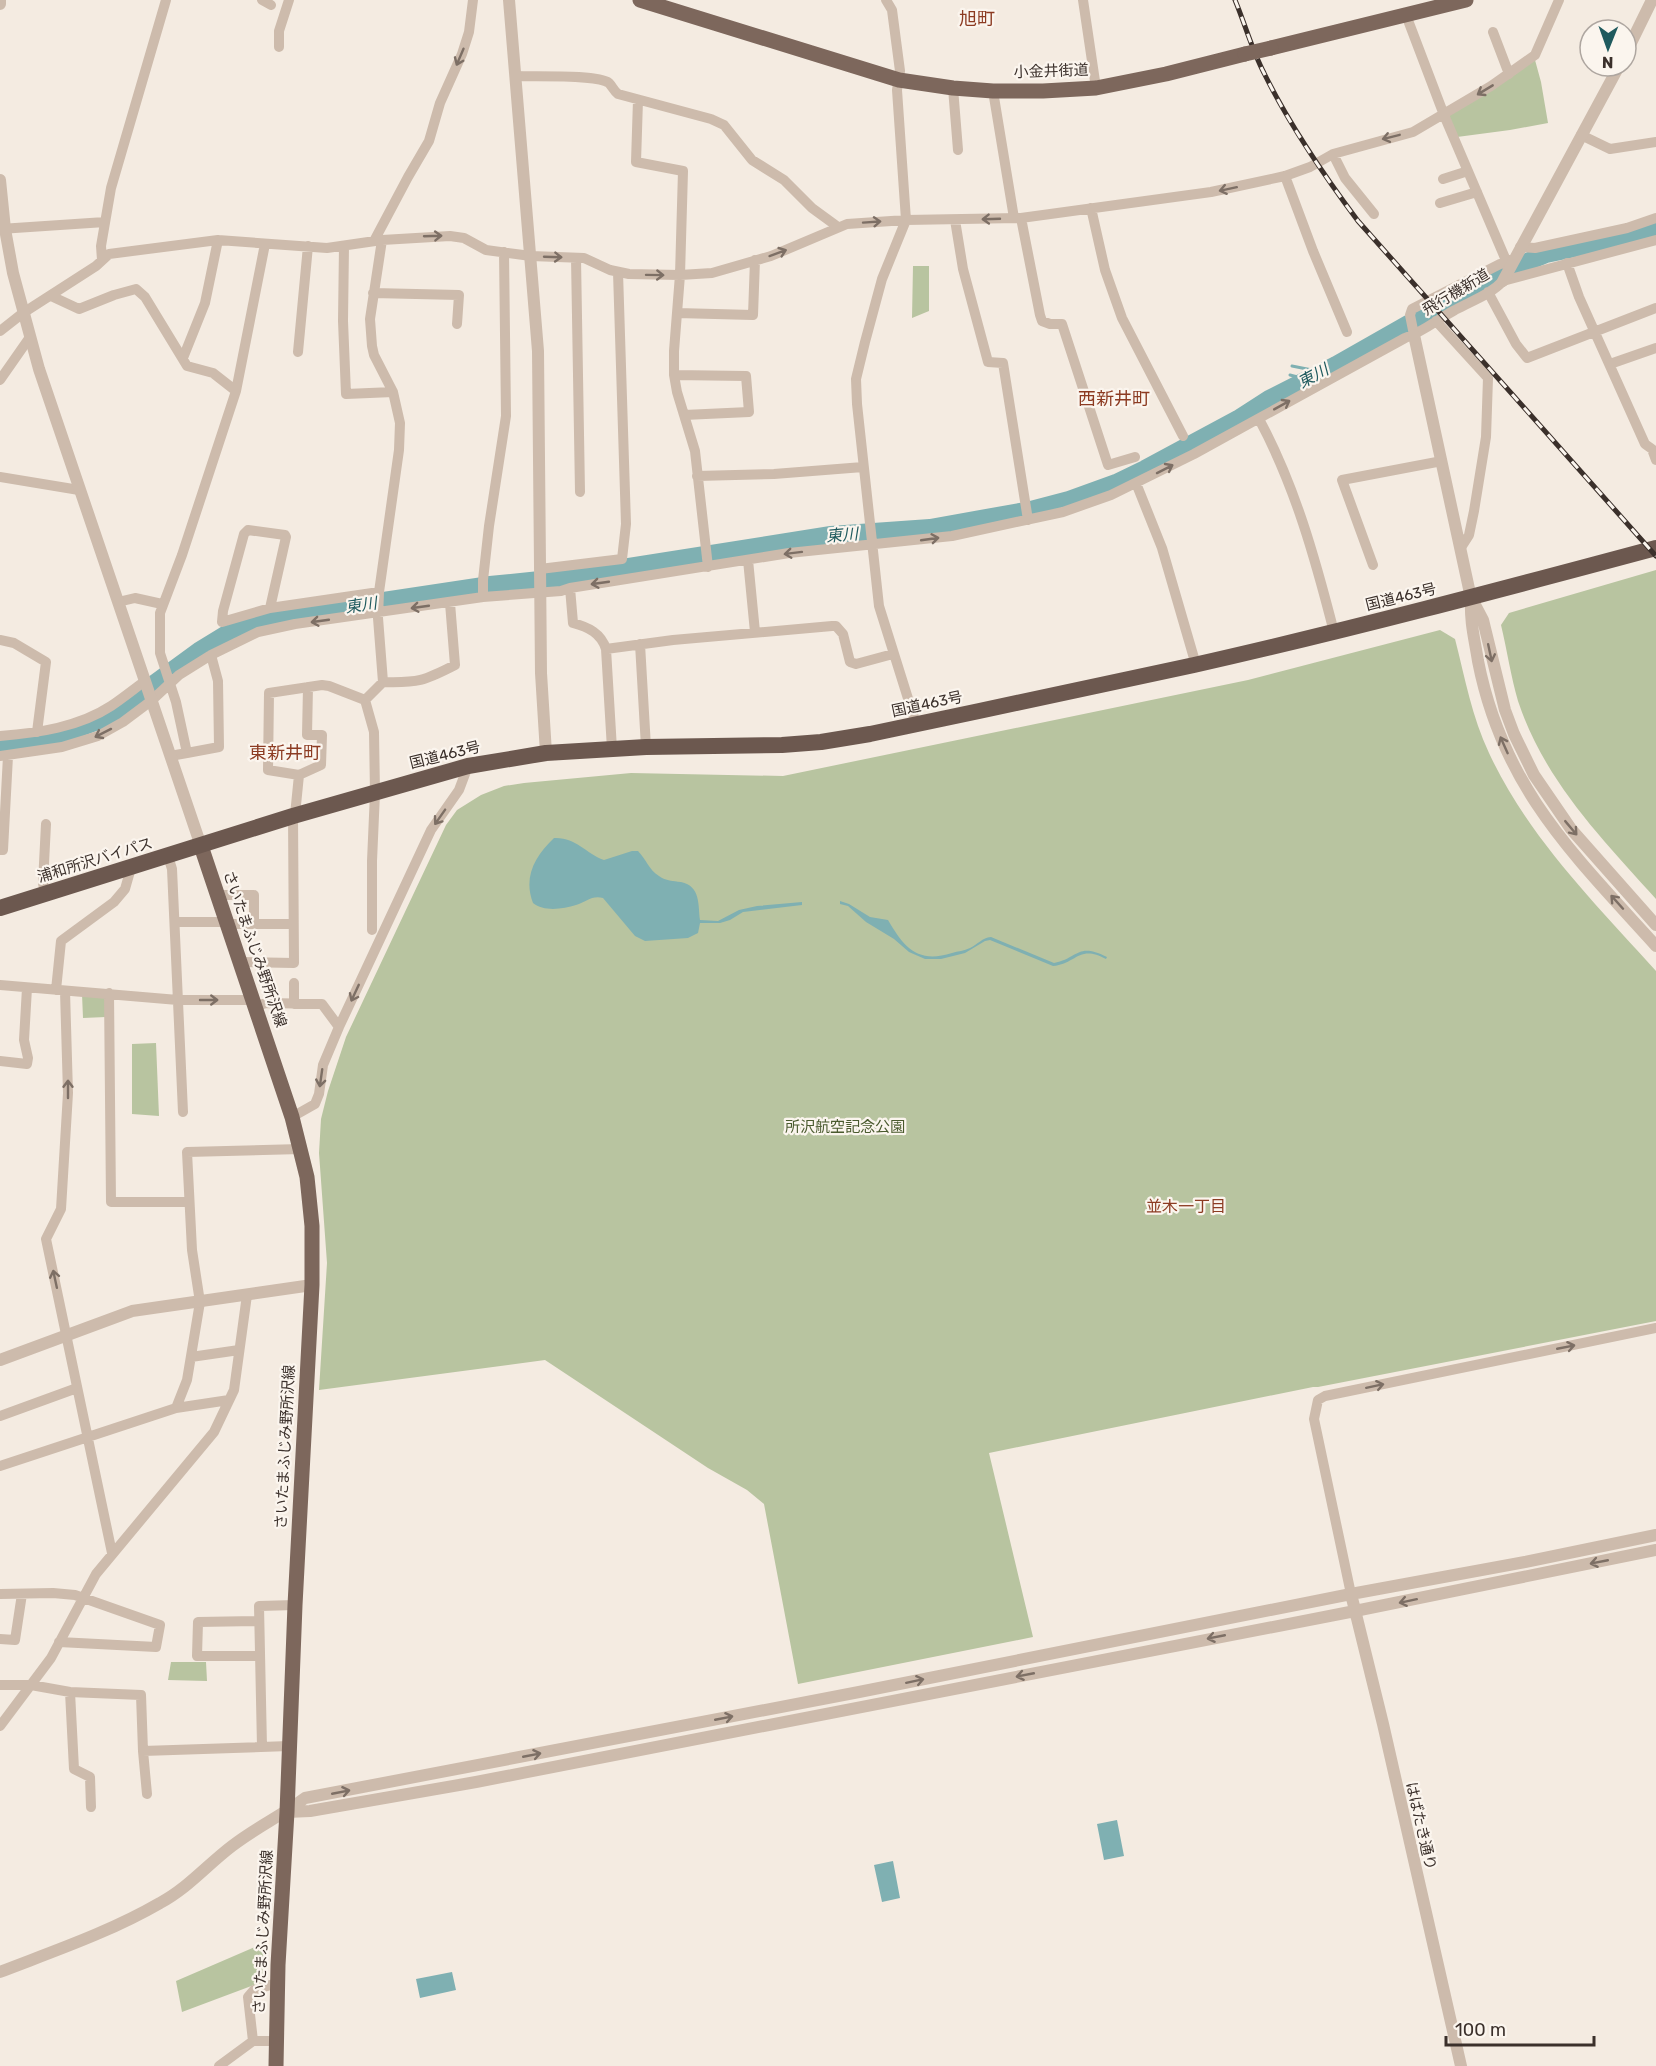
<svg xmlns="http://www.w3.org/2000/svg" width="1656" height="2066" viewBox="0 0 1656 2066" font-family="Rubik,'Noto Sans JP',sans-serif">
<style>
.green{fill:#b8c4a0}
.water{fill:#7fb0b2}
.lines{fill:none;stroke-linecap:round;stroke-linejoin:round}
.stream{stroke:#7fb0b2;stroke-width:3}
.river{stroke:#7fb0b2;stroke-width:18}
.minor{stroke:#cdbbac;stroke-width:10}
.tertiary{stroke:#cdbbac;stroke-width:12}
.primary{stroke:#7d675c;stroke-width:15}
.trunk{stroke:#6c584f;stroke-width:16}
.rail-casing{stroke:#3b302b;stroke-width:5}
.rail{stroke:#fbf5ee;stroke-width:3;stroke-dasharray:9;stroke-linecap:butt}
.primary-bridge{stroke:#7d675c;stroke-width:15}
.oneway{stroke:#7d6f65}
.labels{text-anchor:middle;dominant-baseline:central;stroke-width:4.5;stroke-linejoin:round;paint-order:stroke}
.street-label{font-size:15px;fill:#3b302b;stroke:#fbf5ee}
.park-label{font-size:15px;fill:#4a5a2e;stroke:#fbf5ee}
.water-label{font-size:16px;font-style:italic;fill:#1f5a5e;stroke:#fbf5ee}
.neighbourhood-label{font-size:16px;fill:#8c3b22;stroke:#fbf5ee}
.quarter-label{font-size:18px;fill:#8c3b22;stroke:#fbf5ee}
</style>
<rect width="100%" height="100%" fill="#f4ebe1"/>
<path class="green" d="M1535 60 1541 82 1548 123 1510 130 1457 137 1447 116Z
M913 266H929V311L912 318Z
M1656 570V899C1602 839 1544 780 1518 701 1511 677 1507 650 1501 625L1509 613Z
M1440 630 1455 639C1465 678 1472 717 1489 753 1528 837 1595 903 1656 971V1321L1318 1387H1313L989 1453 1033 1637 798 1684 764 1504 747 1490 708 1468 545 1360 319 1390 327 1263 319 1153 321 1119 328 1091 346 1037 446 825 457 810 481 795 504 786 524 783 631 773 783 776 1248 680Z
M82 994 106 995V1017L83 1018Z
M156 1043 159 1116 132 1114V1044Z
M171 1662H206L207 1681 168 1680Z
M264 1943 262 1982 182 2012 176 1981Z"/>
<path class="water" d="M554 838C576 837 585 853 604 860L632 851H638C646 859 649 870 659 876 666 881 673 881 681 882 701 886 698 906 700 920L718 921 739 910 757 906 802 902V905L743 912 730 920 720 923H700L698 933 688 938 645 941 635 936 603 898C592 895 586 902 576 905 563 909 544 912 533 903 523 877 535 856 554 838Z
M840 901 849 904 870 917 888 920C904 947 917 964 952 953 958 951 964 951 970 948 978 944 982 938 991 937L1054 963C1079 958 1077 942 1107 957L1106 959C1079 944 1076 964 1053 966L990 940 985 941 965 953 941 959H925L909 952 894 939 866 922 848 906 840 904Z
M1117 1820 1124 1856 1104 1860 1097 1824Z
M893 1861 900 1898 882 1902 874 1865Z
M452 1972 456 1990 420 1998 416 1979Z"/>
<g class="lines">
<path class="stream" d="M1292 366 1322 372
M1290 375 1309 380"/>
<path class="river" d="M0 745 28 742 66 733 110 716 199 651 235 629 284 616 490 585 559 578 831 535 930 528 1031 510 1069 500 1116 483 1145 469 1238 419 1269 399 1336 365 1489 278 1546 254 1599 243 1656 227"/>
<path class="minor" d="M262 0 271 5
M886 0 892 10 900 71 897 90 906 220 882 279 865 342 856 379 857 404 879 606 916 724
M1083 0 1096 88
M1406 15 1444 115 1505 258 1512 262
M1493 32 1509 74
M279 47V31L289 0
M516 76C534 77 597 74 609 83 612 86 614 91 618 94L711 119 724 125 752 160 784 180 812 208 838 227
M953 88 958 150
M993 91 1014 218
M638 100 636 162 683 171 680 275 674 351V375L677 392 695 451 708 567
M1581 135 1610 149 1656 142
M1333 154 1345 178 1374 214
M1285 176 1313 251 1347 332
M1443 179 1468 171
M1440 203 1477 192
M1091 208 1105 270 1122 318 1183 436
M1021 218 1040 315 1042 321 1050 324H1062L1108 465 1135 457
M955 220 963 269 988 362 1003 363 1028 520
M0 229 105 222
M374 241 408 177 429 141 440 103 462 54 469 32 473 0
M344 246 343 321 346 394 393 392
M1520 247 1535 248 1627 228 1656 218
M576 258 580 492
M102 260 101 246 111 188 166 0
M1567 263 1579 297 1645 444 1652 449 1656 460
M1488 292 1516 344 1527 358 1656 308
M373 293 459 295 457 324
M51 296 79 309 114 295 136 289 145 297 187 366 213 373 236 391
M677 313 753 315 755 260
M1436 321 1488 378 1486 437 1474 511 1469 535 1460 549
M0 331 23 313 96 266 109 254 218 240 327 248 382 240 450 236 464 238 486 250 531 256 584 258 610 270 629 274 680 275 712 273 771 256 847 224 906 220 1021 218 1211 192 1285 176 1310 167 1333 154 1413 132 1491 86 1535 55 1559 0
M1414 335 1410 315 1412 309 1500 264 1512 262
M298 352 308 246
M183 358 205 303 218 240
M1610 364 1656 348
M674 375 746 376 749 412 684 415
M0 380 30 337
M1259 419C1295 486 1315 558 1334 632
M697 476 774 474 863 467
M0 477 79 490
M1136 483 1162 548 1196 665
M748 560 755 632
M1373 565 1342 480 1442 461
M540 569 622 559 626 524 618 272
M570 588 573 623C588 627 601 633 606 649L612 749
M483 597V580L489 526 506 416 504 252
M118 602 135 598 162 604
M270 608 286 537 285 535 248 530 244 534 223 611 222 622 270 608 379 592
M0 640 14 643 46 662 37 732
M640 644 646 747
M606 649 673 640 832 626H836L843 634 850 662 856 664 893 654
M383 682C418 683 424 681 455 665L450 603
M0 736C38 733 79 727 111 706 123 698 134 689 145 681
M187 753 219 747 218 681 211 655
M0 756 62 747 98 736 123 722 151 701 179 675 211 655 258 632 295 624 483 597 561 591 570 588 789 553 952 536 1063 512 1111 495 1194 454 1405 338C1423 332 1438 319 1455 310 1471 301 1490 295 1503 281L1656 240
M170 756 187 753 176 702 160 653V613L182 555 236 391 265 244
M299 775 321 765 322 735H307L308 687
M295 815 299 775 268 770 269 693 322 685 329 686 365 700
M0 850H3L8 756
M168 856 172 869 183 1112
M45 894 43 883 46 824
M217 895H254V924
M175 922H227
M228 924H293
M372 930V861L375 793 374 732 365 700 383 682 378 618 379 592 399 450 400 423 393 392 374 355 372 346 370 319 382 240
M240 962 294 963 293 816
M294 983V1004
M0 985 178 1000H253
M56 990 61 941 114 902 125 889 131 868
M65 991 68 1093 61 1209 46 1239 112 1553
M109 993 111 1202H188
M255 1006 267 1003 322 1004 339 1027
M0 1061 27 1064 28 1058 24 1040 27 988
M292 1117 315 1104 319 1094 323 1065 339 1027 431 830 459 790 468 766
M191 1357 239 1350
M176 1408 187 1380 200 1302 192 1250 187 1152 301 1149
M0 1416 77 1388
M0 1466 176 1408 229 1400
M0 1594 53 1593 75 1595 160 1625 156 1647 59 1642
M1351 1594 1314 1419 1318 1400 1325 1396 1656 1328
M259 1621 198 1622 197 1656H260
M0 1639 15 1640 22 1594
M0 1685H31L70 1692 141 1695 143 1751 147 1794
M70 1692 74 1769 90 1777 91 1807
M0 1726 51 1658 96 1574 214 1432 234 1390 247 1295
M262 1747 259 1606 295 1605
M143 1751 289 1746
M253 2041 248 1997 254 1990 277 1983
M219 2066 253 2041H276"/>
<path class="tertiary" d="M509 0 538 351 541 673 546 753
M0 4V0
M1626 53 1652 0
M0 180 5 229 13 273 39 369 201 846
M1503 281 1619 66
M1414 335 1471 598C1470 623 1474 636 1478 661 1503 788 1573 854 1656 946
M1472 599 1483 620 1505 710 1514 734 1534 775 1571 829 1656 925
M0 1360 132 1311 312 1285
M1351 1594 1383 1724 1461 2066
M287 1812 310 1811 476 1782 1355 1611 1656 1550
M0 1972C54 1951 110 1932 160 1903 188 1888 207 1865 232 1846 255 1828 281 1816 305 1798L859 1692 1351 1594 1525 1562 1656 1535"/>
<path class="primary" d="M640 0 899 80 953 88 993 91H1043L1096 88 1166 74 1245 54
M1271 48 1466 0
M201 846 292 1117 307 1177 312 1226V1285L295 1605 287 1812 278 1965 276 2066"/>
<path class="trunk" d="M0 908 293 816 468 766 546 753 646 747 782 745 821 742 870 734C978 711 1086 689 1194 665 1349 630 1503 589 1656 548"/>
<defs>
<path id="rail" d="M1235 0C1245 24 1252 50 1264 73 1290 126 1323 174 1358 221L1656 556"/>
</defs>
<use href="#rail" class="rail-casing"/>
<use href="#rail" class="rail"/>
<path class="primary-bridge" d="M1245 54 1271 48"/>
</g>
<defs><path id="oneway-shaft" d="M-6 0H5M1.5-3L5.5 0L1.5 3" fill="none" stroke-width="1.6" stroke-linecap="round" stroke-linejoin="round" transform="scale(1.5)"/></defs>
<g class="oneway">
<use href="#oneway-shaft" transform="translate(460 57) rotate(113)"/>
<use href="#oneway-shaft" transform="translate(1485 90) rotate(149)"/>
<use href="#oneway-shaft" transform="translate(1391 137) rotate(166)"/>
<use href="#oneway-shaft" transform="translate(1228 189) rotate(168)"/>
<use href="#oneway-shaft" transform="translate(991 219) rotate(178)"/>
<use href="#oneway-shaft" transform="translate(872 222) rotate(-4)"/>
<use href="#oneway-shaft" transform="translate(433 236) rotate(-2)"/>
<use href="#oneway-shaft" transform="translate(778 253) rotate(-20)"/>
<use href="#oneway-shaft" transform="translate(553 257) rotate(2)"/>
<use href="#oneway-shaft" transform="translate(655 275) rotate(1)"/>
<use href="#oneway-shaft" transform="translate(1282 405) rotate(-29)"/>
<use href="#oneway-shaft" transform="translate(1165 469) rotate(-27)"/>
<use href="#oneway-shaft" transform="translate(930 539) rotate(-8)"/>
<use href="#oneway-shaft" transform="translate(793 553) rotate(173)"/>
<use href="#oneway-shaft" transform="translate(600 583) rotate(172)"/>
<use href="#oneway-shaft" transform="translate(420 607) rotate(172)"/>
<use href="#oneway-shaft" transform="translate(320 621) rotate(172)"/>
<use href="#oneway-shaft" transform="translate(1490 653) rotate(78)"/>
<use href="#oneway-shaft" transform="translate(103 733) rotate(153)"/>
<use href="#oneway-shaft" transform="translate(1504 745) rotate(-114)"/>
<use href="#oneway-shaft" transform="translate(440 817) rotate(125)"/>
<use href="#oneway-shaft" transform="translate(1571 828) rotate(50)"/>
<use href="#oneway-shaft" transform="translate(1617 902) rotate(-132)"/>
<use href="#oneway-shaft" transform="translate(355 993) rotate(115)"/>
<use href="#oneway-shaft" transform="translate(209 1000)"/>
<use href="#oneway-shaft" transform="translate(321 1078) rotate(98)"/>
<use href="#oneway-shaft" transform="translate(68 1089) rotate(-90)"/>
<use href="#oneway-shaft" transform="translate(55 1279) rotate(-102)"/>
<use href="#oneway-shaft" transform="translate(1566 1347) rotate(-11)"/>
<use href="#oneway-shaft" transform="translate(1375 1386) rotate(-12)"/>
<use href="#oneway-shaft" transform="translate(1599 1562) rotate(169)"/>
<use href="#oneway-shaft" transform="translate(1408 1601) rotate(168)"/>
<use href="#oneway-shaft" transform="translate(1216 1637) rotate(169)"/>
<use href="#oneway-shaft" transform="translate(1025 1675) rotate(169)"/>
<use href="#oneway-shaft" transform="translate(915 1681) rotate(-12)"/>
<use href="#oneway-shaft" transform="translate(724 1718) rotate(-11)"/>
<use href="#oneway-shaft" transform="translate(532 1755) rotate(-11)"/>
<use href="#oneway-shaft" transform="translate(341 1792) rotate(-11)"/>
</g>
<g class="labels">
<g class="street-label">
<text transform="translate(1051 71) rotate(-2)">小金井街道</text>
<text transform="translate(1456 292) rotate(-31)">飛行機新道</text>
<text transform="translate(1401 597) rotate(-14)">国道463号</text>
<text transform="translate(927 704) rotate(-12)">国道463号</text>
<text transform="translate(445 755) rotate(-14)">国道463号</text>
<text transform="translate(95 860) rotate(-17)">浦和所沢バイパス</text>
<text transform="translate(255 949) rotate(71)">さいたまふじみ野所沢線</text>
<text transform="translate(285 1447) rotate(-87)">さいたまふじみ野所沢線</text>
<text transform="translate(1421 1826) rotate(77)">はばたき通り</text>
<text transform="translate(263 1932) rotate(-87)">さいたまふじみ野所沢線</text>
</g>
<g class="park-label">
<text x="845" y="1127">所沢航空記念公園</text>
</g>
<g class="water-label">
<text transform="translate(1313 376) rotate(-29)">東川</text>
<text transform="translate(842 535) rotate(-5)">東川</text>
<text transform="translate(361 605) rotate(-8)">東川</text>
</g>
<g class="neighbourhood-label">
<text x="1186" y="1206">並木一丁目</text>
</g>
<g class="quarter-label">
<text x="977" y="19">旭町</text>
<text x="1114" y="399">西新井町</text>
<text x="285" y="753">東新井町</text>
</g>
</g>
<g transform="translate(1608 48) rotate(181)"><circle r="28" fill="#fbf5ee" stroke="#aea6a0" stroke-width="1.5"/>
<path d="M0-4.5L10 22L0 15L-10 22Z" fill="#1f5a5e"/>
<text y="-9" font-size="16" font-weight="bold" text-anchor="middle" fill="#3b302b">N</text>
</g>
<path d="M1446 2036v9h148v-9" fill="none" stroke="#3b302b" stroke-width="3"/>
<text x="1455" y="2036" font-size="18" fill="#3b302b" stroke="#fbf5ee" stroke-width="4.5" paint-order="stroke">100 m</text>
</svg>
